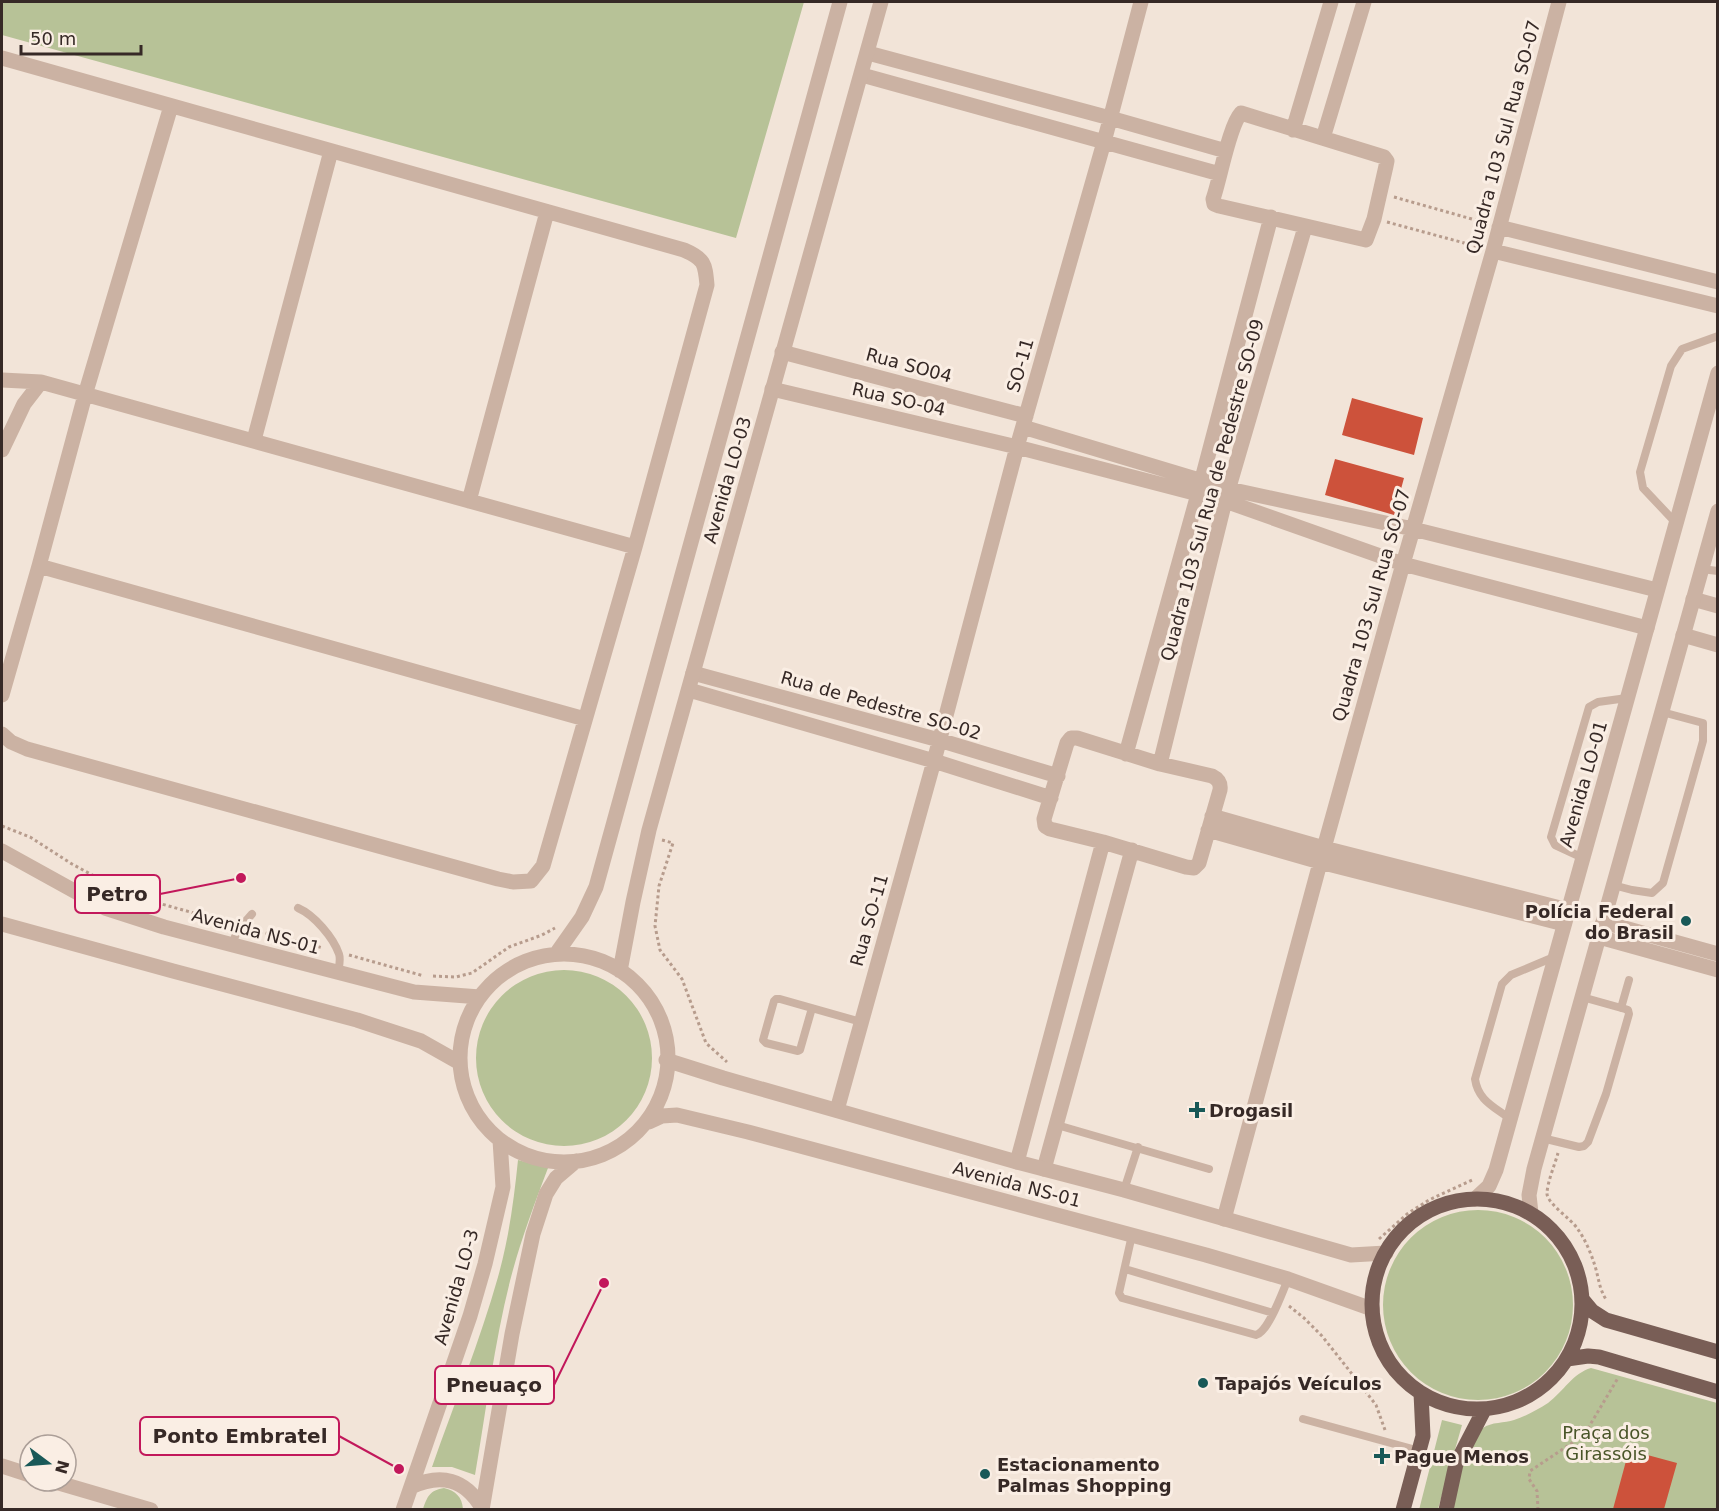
<svg xmlns="http://www.w3.org/2000/svg" width="1719" height="1511" viewBox="0 0 1719 1511" font-family="'DejaVu Sans',sans-serif">
<style>
.green{fill:#b7c297}
.building{fill:#cd523b}
.lines{fill:none;stroke-linecap:round;stroke-linejoin:round}
.path{stroke:#b79c8d;stroke-width:3;stroke-dasharray:3 3;stroke-linecap:butt}
.service{stroke:#cbb2a3;stroke-width:8}
.minor{stroke:#cbb2a3;stroke-width:15}
.tertiary{stroke:#cbb2a3;stroke-width:15}
.primary{stroke:#795e56;stroke-width:15}
.poi-dot{fill:#195958;stroke:#faeee4;stroke-width:2}
.labels{text-anchor:middle;dominant-baseline:central;stroke-width:6;stroke-linejoin:round;paint-order:stroke}
.street-label{font-size:18px;fill:#362926;stroke:#faeee4}
.poi-label{font-size:18px;font-weight:bold;fill:#362926;stroke:#faeee4;text-anchor:start}
.park-label{font-size:18px;fill:#495528;stroke:#faeee4}
.leader{fill:none;stroke:#c2185b;stroke-width:2}
.callout-dot{fill:#c2185b;stroke:#faeee4;stroke-width:2}
.callout{fill:#faeee4;stroke:#c2185b;stroke-width:2}
.callout-label{font-size:20px;text-anchor:middle;font-weight:bold;fill:#362926}
</style>
<rect width="100%" height="100%" fill="#f2e4d8"/>
<path class="green" d="M2 2H804L736 238 2 35Z
M476 1058a88 88 0 1 1 176 0a88 88 0 1 1-176 0Z
M518 1160 548 1168C534 1205 520 1242 510 1281 494 1345 486 1411 475 1475L452 1467H432C454 1404 480 1341 498 1277 509 1238 514 1199 518 1160Z
M1383 1305a95 95 0 1 1 190 0a95 95 0 1 1-190 0Z
M1591 1368 1717 1403V1509L1451 1510C1457 1489 1466 1440 1483 1428 1491 1422 1505 1423 1514 1420 1526 1416 1537 1410 1548 1403 1563 1392 1573 1373 1591 1368Z
M1442 1420 1462 1425 1438 1509 1419 1510Z
M444 1488C456 1491 462 1497 463 1509H423C427 1497 430 1490 444 1488Z"/>
<path class="building" d="M1352 398 1423 418 1414 455 1342 435Z
M1335 459 1404 478 1394 515 1325 495Z
M1629 1450 1677 1463 1664 1509H1613Z"/>
<g class="lines">
<path class="path" d="M1394 197 1486 223
M1387 222 1479 247
M2 826 30 837 72 864 129 895 230 923
M662 840 673 843 659 886 655 926 660 950 682 979 706 1043 727 1062
M254 930 323 948
M349 955 424 976
M433 976 456 977 472 973 509 947 542 935 555 928
M1558 1153C1555 1164 1547 1183 1547 1194 1548 1204 1571 1219 1577 1228 1585 1239 1591 1253 1595 1266 1599 1279 1599 1289 1607 1301
M1379 1239 1407 1214 1429 1200 1472 1180
M1289 1306 1304 1318 1322 1336 1345 1365 1376 1405 1385 1430
M1538 1510 1537 1491 1529 1479 1530 1471 1584 1435 1618 1378"/>
<path class="service" d="M1676 523 1643 488 1640 472 1671 366 1682 349 1718 336
M1701 569 1718 571
M1583 858 1555 845 1551 837 1589 707 1598 702 1627 698
M1613 885 1632 890 1652 893 1663 883 1703 741V723L1662 712
M298 908C314 915 333 937 339 954 341 960 339 966 338 972
M232 945 237 931 252 914
M812 1008 800 1050 798 1051 766 1043 763 1040 774 1001 776 999H780L861 1022
M1621 1008 1629 980
M1510 1119C1493 1106 1478 1100 1475 1079L1502 984 1511 975 1554 957
M1057 1125 1209 1169
M1542 1138 1579 1147 1584 1146 1588 1142 1606 1094 1629 1014 1628 1010 1625 1009 1582 997
M1124 1190 1138 1147
M1132 1235 1119 1293 1122 1298 1256 1335C1269 1331 1282 1293 1288 1279
M1125 1269 1273 1313
M1303 1419 1420 1451"/>
<path class="minor" d="M868 53 1110 118 1226 151
M2 58 684 250C705 259 705 264 707 285L635 547 543 866 531 881 513 882 498 879 27 749 11 742 2 734
M862 75 1220 174
M1241 113 1384 157 1387 161 1386 166 1374 219 1366 240 1219 206 1214 204 1213 199C1220 180 1229 126 1241 113Z
M1293 130 1331 2
M1323 138 1364 2
M1499 227 1718 282
M1493 251 1718 306
M782 352 1026 416
M2 380 41 382 635 547
M772 389 1017 447 1225 501 1403 564 1647 628
M1023 427 1229 489 1413 529 1657 590
M254 440 331 151
M2 450 24 404 41 382
M469 501 547 212
M39 566 585 719
M1693 599 1718 606
M1683 635 1718 645
M693 673 939 740 1058 776
M689 690 934 761 1051 798
M2 695 39 566 85 395 171 106
M1071 738H1077L1160 764 1212 776C1218 779 1221 783 1220 790L1199 863 1194 868 1186 867 1103 842 1050 829 1045 826 1044 819 1067 743Z
M1126 754 1198 494 1271 217
M1160 764 1225 501 1305 227
M1212 816 1324 848 1568 910
M1208 830 1320 862 1564 924
M1603 922 1718 954
M1599 937 1718 970
M837 1110 934 761 1017 447 1104 142 1141 2
M1017 1162 1103 842
M1044 1169 1132 850
M1224 1219 1324 848 1403 564 1493 251 1559 2
M2 1466 30 1475
M52 1481 151 1510"/>
<path class="tertiary" d="M2 851 105 908 164 927 414 992 480 997
M2 924 173 971 357 1020 421 1041 460 1063
M556 954 582 917 596 887 840 2
M460 1058a104 104 0 1 1 208 0a104 104 0 1 1-208 0Z
M620 971 633 902 649 830 881 2
M666 1060 723 1078 1017 1162 1124 1190 1351 1255 1386 1253
M649 1122 662 1116 677 1115 748 1132 1206 1255 1288 1279 1372 1309
M1475 1199 1489 1186 1496 1170 1718 373
M1531 1213 1529 1195 1534 1169 1718 511
M411 1487C441 1473 465 1479 482 1508
M403 1510 470 1316 485 1264 503 1187 500 1140
M482 1510 512 1334 533 1234 546 1194 556 1178 576 1161"/>
<path class="primary" d="M1372 1304a105 105 0 1 1 210 0a105 105 0 1 1-210 0Z
M1582 1299 1592 1311 1606 1320 1718 1352
M1567 1359 1588 1356 1599 1357 1718 1392
M1403 1510 1423 1436 1421 1393
M1446 1510 1456 1464 1484 1410"/>
</g>
<g class="poi-dot">
<circle cx="1686" cy="921" r="6"/>
<path d="M1194 1101h6v6h6v6h-6v6h-6v-6h-6v-6h6z"/>
<circle cx="1203" cy="1383" r="6"/>
<path d="M1379 1447h6v6h6v6h-6v6h-6v-6h-6v-6h6z"/>
<circle cx="985" cy="1474" r="6"/>
</g>
<g class="labels">
<g class="street-label">
<text transform="translate(1503 137) rotate(-75)">Quadra 103 Sul Rua SO-07</text>
<text transform="translate(909 365) rotate(15)">Rua SO04</text>
<text transform="translate(1020 365) rotate(-74)">SO-11</text>
<text transform="translate(899 399) rotate(13)">Rua SO-04</text>
<text transform="translate(727 480) rotate(-74)">Avenida LO-03</text>
<text transform="translate(1212 490) rotate(-75)">Quadra 103 Sul Rua de Pedestre SO-09</text>
<text transform="translate(1371 605) rotate(-74)">Quadra 103 Sul Rua SO-07</text>
<text transform="translate(881 705) rotate(16)">Rua de Pedestre SO-02</text>
<text transform="translate(1583 784) rotate(-74)">Avenida LO-01</text>
<text transform="translate(869 920) rotate(-74)">Rua SO-11</text>
<text transform="translate(256 931) rotate(15)">Avenida NS-01</text>
<text transform="translate(1017 1184) rotate(15)">Avenida NS-01</text>
<text transform="translate(456 1287) rotate(-74)">Avenida LO-3</text>
</g>
<g class="poi-label">
<text x="1674" y="911" text-anchor="end">Polícia Federal<tspan x="1674" dy="21">do Brasil</tspan></text>
<text x="1209" y="1110">Drogasil</text>
<text x="1215" y="1383">Tapajós Veículos</text>
<text x="1394" y="1456">Pague Menos</text>
<text x="997" y="1464">Estacionamento<tspan x="997" dy="21">Palmas Shopping</tspan></text>
</g>
<g class="park-label">
<text x="1606" y="1432">Praça dos<tspan x="1606" dy="21">Girassóis</tspan></text>
</g>
</g>
<path class="leader" d="M241 878L160 894M604 1283L554 1385M399 1469L339 1436"/>
<g class="callout-dot">
<circle cx="241" cy="878" r="6"/>
<circle cx="604" cy="1283" r="6"/>
<circle cx="399" cy="1469" r="6"/>
</g>
<g class="callout">
<rect x="75" y="875" width="85" height="38" rx="6"/>
<rect x="435" y="1366" width="119" height="38" rx="6"/>
<rect x="140" y="1417" width="199" height="38" rx="6"/>
</g>
<g class="callout-label">
<text x="117" y="901">Petro</text>
<text x="494" y="1392">Pneuaço</text>
<text x="240" y="1443">Ponto Embratel</text>
</g>
<rect width="1719" height="1511" fill="none" stroke="#362926" stroke-width="6"/>
<g transform="translate(48 1463) rotate(106)"><circle r="28" fill="#faeee4" stroke="#ac9f98" stroke-width="1.5"/>
<path d="M0-4.5L10 22L0 15L-10 22Z" fill="#195958"/>
<text y="-9" font-size="16" font-weight="bold" text-anchor="middle" fill="#362926">N</text>
</g>
<path d="M21 45v9h120v-9" fill="none" stroke="#362926" stroke-width="3"/>
<text x="30" y="45" font-size="18" fill="#362926" stroke="#faeee4" stroke-width="4.5" paint-order="stroke">50 m</text>
</svg>
